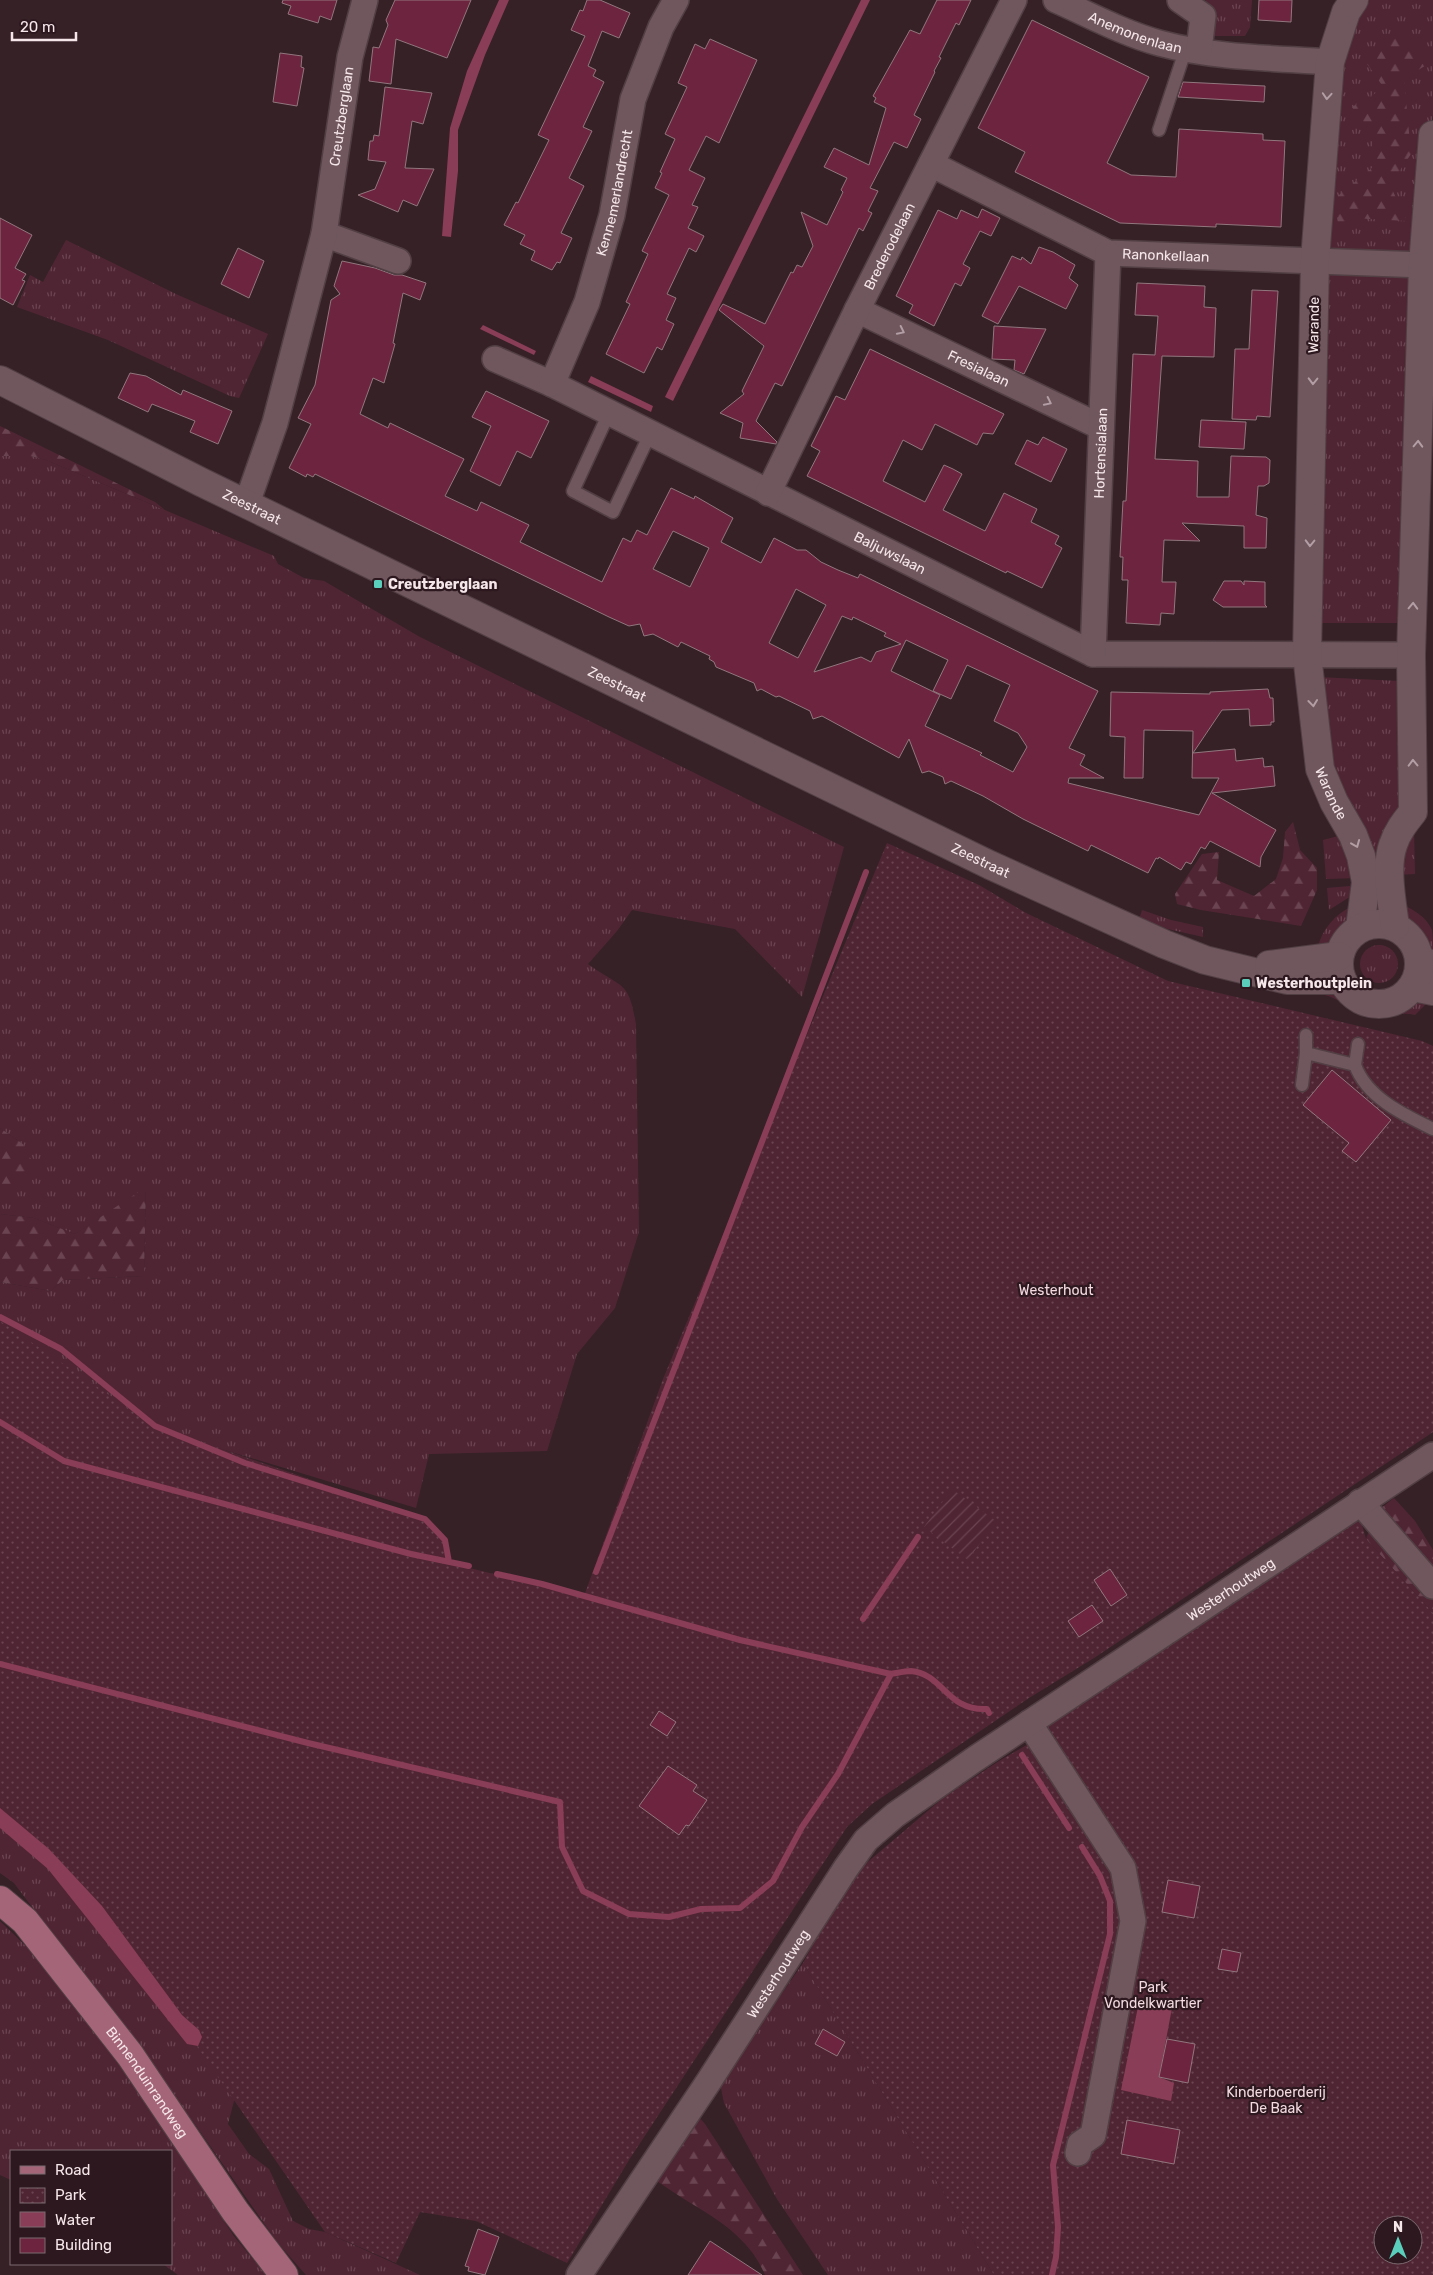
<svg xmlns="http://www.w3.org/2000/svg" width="1433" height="2275" viewBox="0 0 1433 2275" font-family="Rubik,sans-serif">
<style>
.grass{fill:url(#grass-tufts)}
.forest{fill:url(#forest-firs)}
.park{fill:url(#park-dots);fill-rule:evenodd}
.garden{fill:url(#garden-furrows)}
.water{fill:#893d57}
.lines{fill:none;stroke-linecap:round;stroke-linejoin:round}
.stream{stroke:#893d57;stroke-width:6}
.building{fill:#6d243f;stroke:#91777e;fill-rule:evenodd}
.service-casing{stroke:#513f44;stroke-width:15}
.minor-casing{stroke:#513f44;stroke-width:28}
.tertiary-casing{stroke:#513f44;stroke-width:30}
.secondary-casing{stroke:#513f44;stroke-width:30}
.primary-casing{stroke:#513f44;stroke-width:30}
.service{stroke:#6f575d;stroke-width:12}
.minor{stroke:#6f575d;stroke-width:25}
.tertiary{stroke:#6f575d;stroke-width:28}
.secondary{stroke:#6f575d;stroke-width:28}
.primary{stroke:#a46578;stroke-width:28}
.oneway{stroke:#b29ea4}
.poi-dot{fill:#5bcebb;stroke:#2c181e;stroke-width:2}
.labels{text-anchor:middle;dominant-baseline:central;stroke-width:4.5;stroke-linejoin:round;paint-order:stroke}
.street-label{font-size:14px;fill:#f5e6ea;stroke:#2c181e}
.poi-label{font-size:14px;font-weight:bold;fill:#f5e6ea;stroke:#2c181e;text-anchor:start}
.park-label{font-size:14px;fill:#f2dae0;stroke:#2c181e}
</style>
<defs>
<pattern id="grass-tufts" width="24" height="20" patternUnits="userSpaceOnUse" patternTransform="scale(1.25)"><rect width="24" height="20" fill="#502533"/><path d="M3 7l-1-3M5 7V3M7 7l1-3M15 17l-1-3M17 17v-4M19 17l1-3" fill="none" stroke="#6a4551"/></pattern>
<pattern id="forest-firs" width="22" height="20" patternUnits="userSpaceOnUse" patternTransform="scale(1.25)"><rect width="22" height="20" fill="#502533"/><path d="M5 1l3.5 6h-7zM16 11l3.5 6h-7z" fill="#6a4551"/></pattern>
<pattern id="park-dots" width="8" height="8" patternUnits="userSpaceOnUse" patternTransform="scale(1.25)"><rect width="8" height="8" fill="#502533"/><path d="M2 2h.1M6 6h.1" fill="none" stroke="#6a4551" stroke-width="1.8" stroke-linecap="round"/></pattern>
<pattern id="garden-furrows" width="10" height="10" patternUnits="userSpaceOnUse" patternTransform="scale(1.25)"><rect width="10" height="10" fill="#502533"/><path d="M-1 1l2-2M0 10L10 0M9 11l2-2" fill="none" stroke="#6a4551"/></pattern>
</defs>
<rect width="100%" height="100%" fill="#362127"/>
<path class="grass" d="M1206 0H1252L1250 27 1245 36H1209Z
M1365 0H1433V114L1414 254 1346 251 1325 246 1334 68Z
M66 240 178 295 268 334 239 398 230 396 108 340 17 307 30 275 43 282Z
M1324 274 1412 278 1401 623H1315Z
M0 456H30L46 460 274 556 278 564 304 578 324 581 420 637 844 847 802 997 735 929 632 910 617 931 588 964C622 989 629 979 636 1025L639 1232 615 1308 577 1354 547 1451 429 1454 416 1508 169 1433H0V1282L51 1291 63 1280 144 1276 146 1188 75 1234 34 1218 0 1214V1184H23V1144L0 1128Z
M1318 677 1399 681 1400 800 1382 876 1328 772Z
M1414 829 1415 874 1395 875Z
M1346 834 1357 878 1326 879 1323 840Z
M1350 886 1351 890H1357L1358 894 1348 898 1329 910 1327 888Z
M1398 903C1411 908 1426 916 1432 930 1433 936 1433 947 1433 954L1408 922Z
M1354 905C1351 927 1339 942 1317 950 1322 929 1334 915 1354 905Z
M1142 910 1171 920 1203 927V937L1155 926 1139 920Z
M1360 964a19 19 0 1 1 38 0a19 19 0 1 1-38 0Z
M1322 988C1342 993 1353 1011 1374 1013 1378 1013 1385 1013 1389 1012 1402 1008 1418 993 1432 998L1415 1015C1399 1011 1384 1019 1368 1015 1352 1011 1340 999 1325 995Z
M0 1672 325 1753 228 2124 249 2154 269 2169 293 2221 309 2229 325 2232 420 2275H306L277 2242 192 2120 14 1883 0 1873Z
M0 1921 37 1957 93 2028 184 2159 233 2235 266 2275H178L163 2264H171V2151H11V2180L0 2175Z
M803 1963 994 2275H828L777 2199 724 2103 720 2083Z"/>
<path class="forest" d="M1395 33 1431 62 1404 79 1411 154 1390 185 1407 221 1352 218 1337 236 1339 195 1373 167 1372 133 1352 107 1384 88 1365 61Z
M0 426 155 502 165 510 46 460 30 456H0Z
M1293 822 1300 850 1317 868V890L1301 926 1201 910 1177 904 1175 894 1202 854 1219 852 1217 880 1254 896 1276 879 1283 858 1285 832Z
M0 1128 23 1144 35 1167 23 1184H0Z
M146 1187 144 1276 63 1280 51 1291 0 1282V1214L34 1218 75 1234Z
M1394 1498 1415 1521 1433 1550V1613L1366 1539 1376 1512Z
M698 2116 705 2124 803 2275H765C750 2238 717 2219 684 2199 674 2193 665 2186 655 2180Z"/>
<path class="park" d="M887 843 979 885 1026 913 1168 981 1422 1041 1433 1046V1432L1094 1658 1029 1698 872 1804 847 1827 629 2160 567 2263 476 2221 420 2212 396 2263 325 2232 187 2032 44 1857 0 1818V1321L155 1426 425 1519 445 1540 449 1563 584 1596 663 1379Z
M1359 1515 1366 1539 1433 1613V2275H994L803 1963 850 1877 943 1798 999 1761 1030 1743 1037 1727ZM1383 2225H1413V2255H1383Z"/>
<path class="garden" d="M952 1489 996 1521 968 1560 924 1527Z"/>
<path class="water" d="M499 0H509L485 55 458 130V171L451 237 442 236 450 128 467 71Z
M861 0H870L673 401 665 397Z
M483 325 536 351 534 355 480 329Z
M591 376 653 406 651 412 588 382Z
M0 1808 49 1849 102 1906 182 2015 199 2030 202 2037 198 2046 187 2044 48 1869 0 1828Z
M1139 2002 1172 2008 1159 2077 1174 2083 1171 2101 1121 2090Z"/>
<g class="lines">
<path class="stream" d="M0 1317 61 1349 155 1426 245 1463 425 1519 445 1540 449 1562
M0 1422 64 1461 411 1554 469 1566
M596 1572 866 872
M497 1574 542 1584 740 1640 891 1674C897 1673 905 1671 911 1671 944 1674 946 1711 987 1709L989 1713
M863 1619 918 1537
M0 1664 308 1743 560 1802 562 1847 583 1891 629 1914 669 1917 701 1909 740 1908 773 1881 802 1827 838 1774 891 1674
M1022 1755 1069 1828
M1052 2275 1056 2257 1058 2227 1053 2165 1110 1934V1901L1100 1876 1082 1847"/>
</g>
<path class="building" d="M283 0H337L331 20 320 16 318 23 288 14 291 6 282 3Z
M395 0H471L447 58 396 39 391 84 369 81 373 47 379 48 388 25 386 20Z
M587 0H600L630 13 619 38 602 31 588 66 596 70 593 76 604 82 583 127 592 131 569 178 584 186 561 233 572 238 560 263 557 262 552 270 531 260 535 251 520 244 525 235 504 225 516 202 518 203 549 140 538 135 585 36 571 30 580 10 583 11Z
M937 0H971L959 25 956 23 939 57 941 58 934 71 935 72 914 115 921 119 907 148 894 142 870 188 878 191 868 211 872 213 863 231 859 228 782 386 775 383 756 421 777 442 776 444 740 438 743 423 720 413 744 394 742 391 764 346 719 310 723 304 765 324 791 272 793 273 797 265 802 267 813 246 801 212 827 225 843 192 841 190 847 178 824 167 834 148 869 165 886 108 874 102 876 98 873 96 910 30 920 34Z
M1259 0H1292L1291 22 1258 20Z
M1032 20 1149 77 1107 163 1131 175 1176 177 1179 129 1263 134V140L1285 141 1281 227 1216 224V227L1120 223 1015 172 1025 152 978 128Z
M710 39 757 60 719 143 706 136 689 170 705 178 692 205 698 207 688 228 704 236 696 252 689 248 667 294 676 298 666 320 674 324 662 350 657 347 644 373 606 354 630 304 626 302 648 254 642 251 669 195 655 188 662 173 660 172 675 139 665 134 687 87 678 83 695 44 705 49Z
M280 53 302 56 301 67 304 68 297 106 273 102Z
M1183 82 1265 86 1264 102 1178 97Z
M385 87 432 93 423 124 412 121 405 168 434 169 417 206 403 200 398 212 358 195 375 189 386 162 368 160 370 141H373L374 135 379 136Z
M982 209 1000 218 991 236 980 231 963 264 970 268 961 286 955 283 934 326 909 313 913 305 896 296 938 210 957 219 961 210 978 218Z
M0 218 32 235 15 268 26 274 22 280 25 281 13 305 0 298Z
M1039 247 1053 252 1075 265 1069 278 1078 285 1066 309 1019 286 998 324 982 316 1012 256 1021 260 1022 257 1031 264Z
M238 248 264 261 249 298 221 284Z
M342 261 375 268 394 275H402L426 283 420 300 403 293 393 343 395 344 384 383 373 378 360 414 388 428 390 423 464 459 445 496 477 511 481 502 529 525 520 542 602 582 623 538 631 542 637 530 647 535 671 488 694 499 695 496 733 518 721 542 761 563 774 538 797 550H806L821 562 838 570 858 578 860 574 1098 691 1069 748 1085 755 1080 765 1104 778H1069L1068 783 1199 815 1219 778H1192L1193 731 1144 730 1143 778H1124L1125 737 1110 736 1111 692 1210 694V692L1268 689 1270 698H1273L1274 722H1271V725L1250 726 1249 709 1222 710 1193 753 1235 749 1236 761 1263 758 1264 767 1273 766 1275 786 1212 793 1276 830 1261 857 1260 867 1210 841 1205 849 1201 847 1191 864 1186 862 1181 870 1159 857 1158 859 1156 858 1148 873 1091 845 1088 851 1023 819 983 796 951 781 945 784 943 777 929 771 922 773 909 739 899 758 822 716 813 719 810 711 779 696 776 697 761 689 757 691 754 683 716 667 714 662 709 659 710 656 681 642 678 647 653 634 644 636 640 624 629 626 609 617 315 474 313 477 307 474 306 477 289 468 311 424 298 418 315 385 331 300 340 294 334 286ZM673 531 709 548 690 587 653 569ZM796 589 826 605 798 658 769 643ZM842 616 852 620 853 617 886 633 884 636 901 644 876 652 871 662 861 657 814 672ZM906 640 948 660 933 691 951 699 967 665 1010 685 994 721 1018 733 1027 747 1013 772 980 755 982 753 925 726 940 695 891 671Z
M1137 283 1205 286 1204 307 1216 308 1214 357 1162 356 1155 459 1198 461 1197 497H1229L1231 456 1266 457 1270 460 1269 483 1264 486H1258L1256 515 1267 518 1266 548H1244V526L1182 523 1200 541 1164 540 1162 582H1176L1174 614 1161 613 1160 625 1126 623 1128 580H1122L1123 557H1120L1123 501H1126L1133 354 1155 355 1158 316 1135 315Z
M1252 290 1278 291 1270 417 1257 416 1256 420 1232 419 1235 349H1249Z
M994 326 1046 329 1024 374 1014 370 1015 360 992 359Z
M870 349 1004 414 993 434 983 433 977 445 935 424 922 450 903 440 883 481 925 502 944 465 953 469 962 474 943 510 985 531 1004 493 1037 509 1031 522 1059 536 1055 544 1062 548 1042 588 1007 571 1006 573 807 476 820 451 811 446 836 396 845 400Z
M130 373 146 376 181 395 183 390 232 411 218 444 190 432 195 421 152 404 148 412 118 398Z
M486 391 549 421 531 458 517 451 500 486 470 471 491 426 472 417Z
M1201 420 1246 422 1244 449 1199 447Z
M1043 437 1067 449 1051 482 1015 464 1027 440 1038 445Z
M1224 581H1241L1244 585V581L1265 582V605L1267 607H1223L1213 600Z
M1332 1070 1391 1120 1356 1162 1342 1151 1349 1143 1303 1105Z
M1110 1569 1127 1595 1111 1606 1094 1580Z
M1092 1605 1103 1621 1079 1637 1068 1621Z
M659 1711 676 1722 667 1736 650 1725Z
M668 1766 697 1785 693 1791 707 1800 689 1826 686 1825 679 1835 639 1806Z
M1168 1880 1200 1886 1194 1918 1162 1912Z
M1222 1949 1241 1953 1237 1972 1218 1969Z
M823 2029 845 2042 837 2056 815 2044Z
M1167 2039 1195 2044 1188 2083 1159 2077Z
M1127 2120 1180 2130 1174 2164 1121 2154Z
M478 2229 499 2237 485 2275 468 2271 469 2267 465 2266Z
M710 2241 762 2275H688Z"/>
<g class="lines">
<defs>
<path id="service" d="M1159 130 1186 48
M609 413 573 491 613 512 650 434
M1306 1053 1355 1065C1367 1098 1404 1115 1433 1129
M1355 1065 1358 1044
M1302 1085 1306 1053V1035"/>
<g id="minor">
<path id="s1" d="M1056 0C1090 15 1123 33 1159 43 1214 58 1273 58 1330 62"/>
<path d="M1180 0 1203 16 1199 50"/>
<path id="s2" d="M931 164 1108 253 1423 265"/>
<path d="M324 234 398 261"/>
<path id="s3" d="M857 310 1101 427"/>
<path id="s4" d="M495 359 552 384 1093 654 1411 655"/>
<path id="s5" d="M552 384 587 302 612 215 633 99 661 27 676 0"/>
<path id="s6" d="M768 493 857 310 1014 0"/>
<path id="s7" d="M247 503 275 423 324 234 350 57 365 0"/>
<path id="s8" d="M1093 654 1108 253"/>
<path d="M1360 1502 1433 1586"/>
<path d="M1029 1723 1123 1868 1133 1921 1093 2135 1080 2144 1078 2153"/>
<path id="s9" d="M579 2275 709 2081 846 1868 866 1840 895 1815 975 1759 1433 1455"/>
</g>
<path id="tertiary" d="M1420 960 1433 965
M1413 987 1433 991"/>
<g id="secondary">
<path id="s10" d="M1354 0 1346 12 1330 62 1315 260 1307 655 1320 769 1334 802 1353 835 1361 856 1366 882 1360 928"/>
<path id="s11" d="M0 380 201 482 990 865 1164 944 1205 960 1287 980H1342"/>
<circle cx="1379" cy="964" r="40"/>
<path d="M1395 926C1392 903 1385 867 1393 845 1397 832 1405 822 1413 812L1411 655 1423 265 1433 135"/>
<path d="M1269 965 1339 956"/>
</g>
<g id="primary">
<path id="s12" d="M0 1900 25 1921 130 2055 235 2211 284 2275"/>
</g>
</defs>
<use href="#service" class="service-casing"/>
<use href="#minor" class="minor-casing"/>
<use href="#tertiary" class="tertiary-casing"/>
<use href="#secondary" class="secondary-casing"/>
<use href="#primary" class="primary-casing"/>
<use href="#service" class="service"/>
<use href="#minor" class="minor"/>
<use href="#tertiary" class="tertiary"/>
<use href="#secondary" class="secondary"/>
<use href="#primary" class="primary"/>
</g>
<defs><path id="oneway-chevron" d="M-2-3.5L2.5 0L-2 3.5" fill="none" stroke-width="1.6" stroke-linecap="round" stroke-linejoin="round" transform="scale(1.25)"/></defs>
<g class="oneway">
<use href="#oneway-chevron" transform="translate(1327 96) rotate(94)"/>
<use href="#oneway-chevron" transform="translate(901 331) rotate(26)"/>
<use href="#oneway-chevron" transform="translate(1313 381) rotate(91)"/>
<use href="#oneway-chevron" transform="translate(1048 402) rotate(26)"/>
<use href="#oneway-chevron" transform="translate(1418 444) rotate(-88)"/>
<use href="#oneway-chevron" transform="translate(1310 543) rotate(91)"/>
<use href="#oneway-chevron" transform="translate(1413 606) rotate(-88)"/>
<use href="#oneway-chevron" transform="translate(1313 703) rotate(84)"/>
<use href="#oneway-chevron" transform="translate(1413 763) rotate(-91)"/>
<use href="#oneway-chevron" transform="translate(1356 844) rotate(68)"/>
</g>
<g class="poi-dot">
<rect x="373" y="579" width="10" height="10" rx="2.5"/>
<rect x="1241" y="978" width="10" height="10" rx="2.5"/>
</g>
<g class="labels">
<g class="street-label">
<text stroke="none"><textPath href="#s1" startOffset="86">Anemonenlaan</textPath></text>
<text stroke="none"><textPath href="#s7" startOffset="399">Creutzberglaan</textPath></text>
<text stroke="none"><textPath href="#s5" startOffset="202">Kennemerlandrecht</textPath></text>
<text stroke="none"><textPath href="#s6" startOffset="275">Brederodelaan</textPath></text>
<text stroke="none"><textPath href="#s2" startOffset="256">Ranonkellaan</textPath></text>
<text transform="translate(1314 325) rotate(-89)">Warande</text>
<text stroke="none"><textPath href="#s3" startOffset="135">Fresialaan</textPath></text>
<text stroke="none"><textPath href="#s8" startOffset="201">Hortensialaan</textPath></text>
<text stroke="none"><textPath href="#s11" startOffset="282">Zeestraat</textPath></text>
<text stroke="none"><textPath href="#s4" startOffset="440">Baljuwslaan</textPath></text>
<text stroke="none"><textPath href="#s11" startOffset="688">Zeestraat</textPath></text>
<text stroke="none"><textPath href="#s10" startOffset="802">Warande</textPath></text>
<text stroke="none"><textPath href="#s11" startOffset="1092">Zeestraat</textPath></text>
<text stroke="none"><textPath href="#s9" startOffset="964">Westerhoutweg</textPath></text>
<text stroke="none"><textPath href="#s9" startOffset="361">Westerhoutweg</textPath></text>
<text stroke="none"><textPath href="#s12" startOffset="235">Binnenduinrandweg</textPath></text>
</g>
<g class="poi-label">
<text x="388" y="584">Creutzberglaan</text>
<text x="1256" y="983">Westerhoutplein</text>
</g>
<g class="park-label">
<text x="1056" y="1290">Westerhout</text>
<text x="1153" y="1987">Park<tspan x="1153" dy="16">Vondelkwartier</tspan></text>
<text x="1276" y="2092">Kinderboerderij<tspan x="1276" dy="16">De Baak</tspan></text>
</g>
</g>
<rect x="10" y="2150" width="162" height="115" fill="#2c181e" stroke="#7c6a70"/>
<rect x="20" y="2166" width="25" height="8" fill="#a46578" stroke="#7c6a70"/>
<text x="55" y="2175" font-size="15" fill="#f5e6ea">Road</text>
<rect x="20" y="2188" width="25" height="15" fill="url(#park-dots)" stroke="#7c6a70"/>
<text x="55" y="2200" font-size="15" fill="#f5e6ea">Park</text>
<rect x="20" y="2212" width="25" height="15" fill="#893d57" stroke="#7c6a70"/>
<text x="55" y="2225" font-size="15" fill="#f5e6ea">Water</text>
<rect x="20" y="2238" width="25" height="15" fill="#6d243f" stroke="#7c6a70"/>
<text x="55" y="2250" font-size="15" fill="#f5e6ea">Building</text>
<g transform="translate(1398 2240)"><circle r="24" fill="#2c181e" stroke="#7c6a70"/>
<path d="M0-4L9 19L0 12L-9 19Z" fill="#5bcebb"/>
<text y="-8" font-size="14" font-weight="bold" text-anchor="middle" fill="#f5e6ea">N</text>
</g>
<path d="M12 32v8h64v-8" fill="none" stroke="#f5e6ea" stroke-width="2.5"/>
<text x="20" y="32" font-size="15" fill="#f5e6ea" stroke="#2c181e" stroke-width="4" paint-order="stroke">20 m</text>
</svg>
